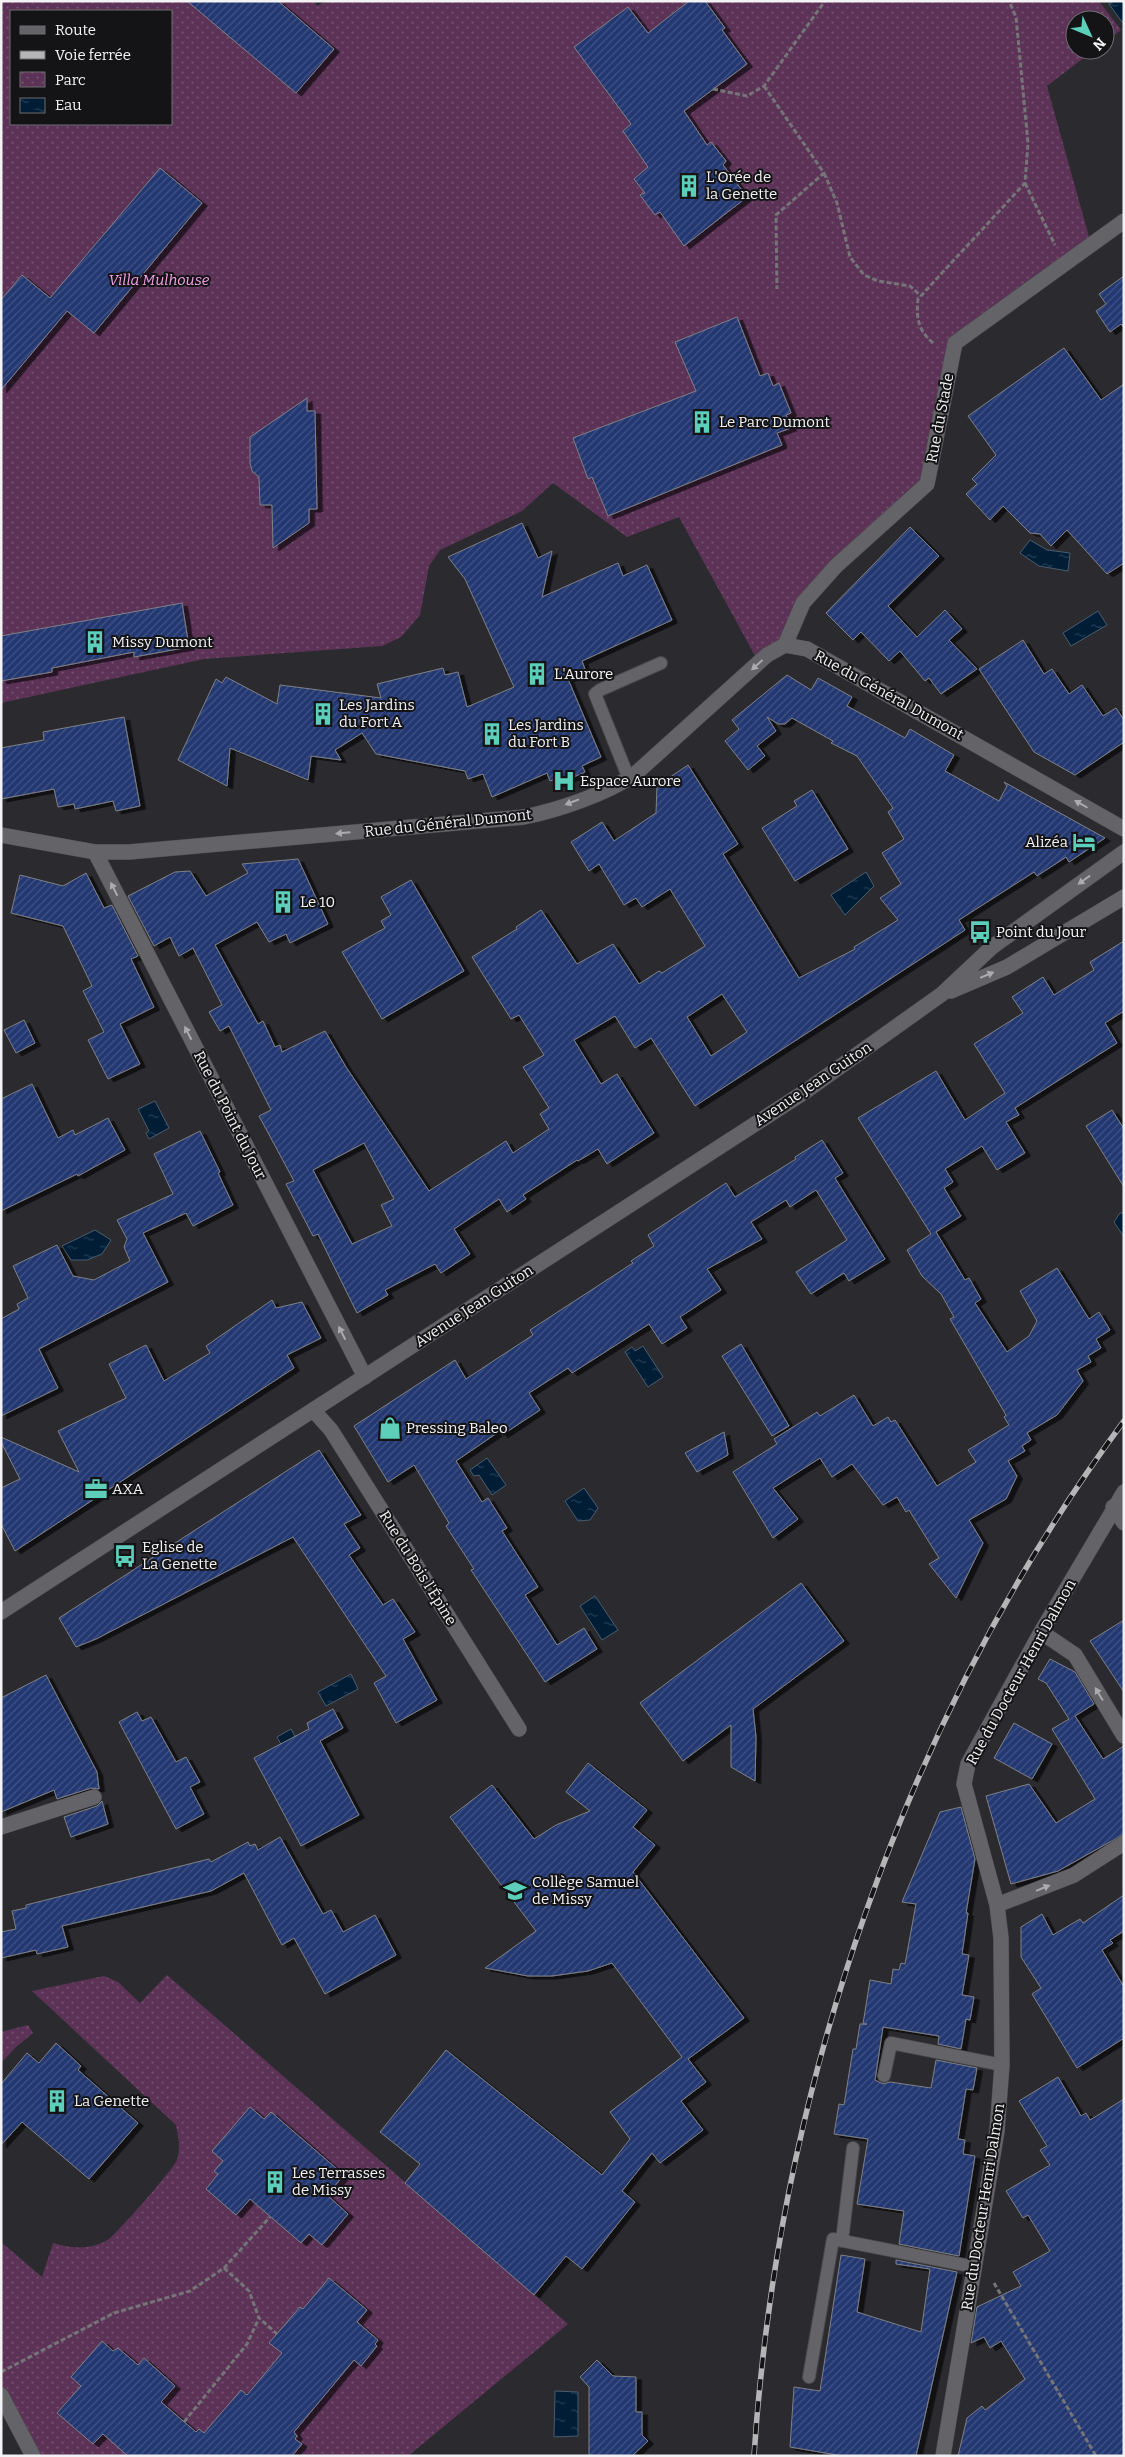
<svg xmlns="http://www.w3.org/2000/svg" width="1125" height="2457" viewBox="0 0 1125 2457" font-family="Bitter,serif">
<style>
.park{fill:url(#park-dots);fill-rule:evenodd}
.water{fill:url(#water-ripples);stroke:#495d70}
.building{fill:url(#building-hatch);stroke:#7f8186;fill-rule:evenodd;filter:url(#shadow)}
.lines{fill:none;stroke-linecap:round;stroke-linejoin:round}
.lane-casing{stroke:#49494d;stroke-width:14}
.street-casing{stroke:#49494d;stroke-width:16}
.secondary-casing{stroke:#49494d;stroke-width:16}
.path{stroke:#757578;stroke-width:3;stroke-dasharray:5 2.5;stroke-linecap:butt}
.lane{stroke:#636368;stroke-width:12}
.street{stroke:#636368;stroke-width:15}
.secondary{stroke:#636368;stroke-width:15}
.rail-casing{stroke:#b5b5b8;stroke-width:5.5}
.rail{stroke:#141315;stroke-width:4;stroke-dasharray:11;stroke-linecap:butt}
.oneway{fill:#ababaf}
.labels{text-anchor:middle;dominant-baseline:central;stroke-width:4;stroke-linejoin:round;paint-order:stroke}
.poi-label{font-size:15px;fill:#f3f3f6;stroke:#141315;text-anchor:start}
.park-label{font-size:15px;font-style:italic;fill:#f3a0e7;stroke:#141315}
.street-label{font-size:15px;fill:#f3f3f6;stroke:#141315}
</style>
<defs>
<pattern id="park-dots" width="8" height="8" patternUnits="userSpaceOnUse" patternTransform="scale(1.25)"><rect width="8" height="8" fill="#5c3357"/><path d="M2 2h.1M6 6h.1" fill="none" stroke="#745170" stroke-width="1.8" stroke-linecap="round"/></pattern>
<pattern id="water-ripples" width="26" height="14" patternUnits="userSpaceOnUse" patternTransform="scale(1.25)"><rect width="26" height="14" fill="#001d36"/><path d="M2 4q2-2 4 0t4 0M15 11q2-2 4 0t4 0" fill="none" stroke="#263e54"/></pattern>
<pattern id="building-hatch" width="6" height="6" patternUnits="userSpaceOnUse" patternTransform="scale(1.25)"><rect width="6" height="6" fill="#233771"/><path d="M-1 1l2-2M0 6l6-6M5 7l2-2" fill="none" stroke="#435486"/></pattern>
<filter id="shadow"><feDropShadow dx="5.5" dy="3" stdDeviation="0" flood-color="#0009"/></filter>
</defs>
<rect width="100%" height="100%" fill="#2b2b2f"/>
<path class="park" d="M1 1H314L317 6 326 1H1099L1121 30 1105 42V20H1075V50H1094L1047 86 1091 244 955 343 927 484 836 566 785 645 759 663 679 517 627 537 553 483 522 511 440 550 429 566 420 615 401 637 382 646 204 659 1 703ZM11 11H171V124H11Z
M167 1975 568 2324 408 2456H33L1 2395V2242L42 2277 53 2243C71 2249 93 2250 109 2239 119 2231 172 2171 177 2160 181 2149 178 2136 176 2125L32 1991 104 1976 118 1982 140 2003Z
M28 2025 33 2033 16 2047 1 2063V2032Z"/>
<path class="water" d="M1114 1H1124V21L1122 22 1109 4Z
M1030 540 1047 550 1070 553 1068 571 1039 566 1020 553Z
M1098 611 1107 625 1071 646 1063 633Z
M866 872 874 886 845 915 831 895Z
M155 1101 169 1128 149 1139 146 1133 149 1131 138 1109Z
M1120 1213H1124V1237L1114 1222Z
M95 1230 111 1240 102 1254 87 1260H71L62 1246Z
M643 1346 663 1377 648 1387 625 1352 632 1347 635 1351Z
M487 1458 506 1485 492 1495 479 1475 474 1476 470 1470Z
M584 1488 598 1508 590 1520 578 1521 565 1501Z
M595 1596 618 1630 602 1640 580 1606Z
M351 1674 358 1689 326 1706 318 1692Z
M291 1729 309 1763 296 1771 277 1737Z
M555 2391 578 2392V2436L554 2437Z"/>
<path class="building" d="M187 1H278L334 49 296 93Z
M689 1H705L725 28 722 30 747 64 684 111 707 145 711 142 726 161 723 165 747 197 684 246 660 212 655 215 640 195 645 193 634 179 648 167 623 131 631 124 574 47 628 7 648 33Z
M160 168 202 203 94 333 67 311 1 390V300L22 275 50 298Z
M1124 276V328L1121 324 1110 332 1096 311 1106 304 1099 294Z
M737 317 760 376 768 373 773 386 779 383 791 413 786 415 791 428 777 433 782 445 608 516 592 477 588 479 573 438 696 391 675 342Z
M1064 348 1101 400 1124 384V563L1107 574 1067 530 1051 546 1040 534 1030 533 1003 506 990 520 966 494 977 484 972 479 996 455 968 416Z
M307 398V411H315L317 509H309V523L273 548 272 505H260L259 477 252 471 250 463V437Z
M522 523 538 558 552 551 542 597 618 563 623 576 647 565 672 620 582 661 586 672 568 679 601 757 582 766 585 772 558 784 555 779 550 781 547 773 492 797 483 774 468 779 465 771 376 754 362 733 335 750 341 760 311 756 308 780 230 748 227 786 178 760 216 679 222 683 226 677 277 704 280 685 381 698 377 684 443 668 445 675 458 672 467 707 514 687 465 579 448 557Z
M910 527 939 556 888 606 917 637 945 610 962 629 949 640 977 669 941 694 929 678 925 681 900 651 889 661 861 632 853 640 826 613Z
M182 603 189 647 134 657V652L52 668V672L1 681V636Z
M1023 640 1044 674 1052 669 1069 694 1082 685 1103 716 1116 708 1124 720V742L1075 775 1034 752 979 669Z
M787 675 811 690 818 678 852 697 847 706 882 725 905 738 910 729 954 755 945 771 999 801 1007 786 1004 782 1105 838 1069 862 1066 857 1037 876 1034 872 959 920 965 930 695 1106 651 1038 635 1048 615 1016 574 1040 601 1084 617 1074 654 1133 607 1164 598 1149 578 1161 577 1160 523 1195 526 1199 507 1212 499 1199 454 1229 470 1254 441 1273 435 1264 385 1290 388 1295 357 1313 318 1234 313 1236 286 1184 294 1181 259 1116 271 1110 229 1026 220 1031 209 1012 222 1005 193 948 179 956 170 937 154 946 128 896 175 872 190 871 206 896 248 873 242 864 298 859 328 924 290 943 286 934 269 942 257 922 215 945 258 1024 263 1021 275 1047 280 1045 282 1052 325 1031 346 1067 429 1191 506 1141 513 1153 549 1129 540 1114 549 1108 523 1067 544 1055 519 1015 511 1019 472 957 517 929 516 927 541 910 577 964 613 944 639 984 659 971 662 973 705 946 670 889 642 907 636 898 624 905 599 864 589 871 571 842 602 822 614 841 656 813 657 786 688 765 738 844 723 854 799 978 855 949 854 947 898 920 880 898 901 884 882 853 904 839 888 812 893 808 857 756 831 743 833 741 792 718 785 724H778L767 717 776 731 757 746 765 756 748 770 725 741 739 729 732 720ZM722 994 747 1032 711 1056 687 1017ZM364 1143 394 1199 381 1205 392 1226 352 1244 313 1170Z
M124 717 140 806 116 811 113 801 75 809 74 804 58 807 54 789 1 799V748L44 740 43 732Z
M812 790 848 849 795 881 762 828 797 806 794 801Z
M86 873 104 908 112 905 138 956 131 959 154 1007 120 1024 140 1064 108 1079 88 1040 104 1032 83 991 92 986 63 926 11 913 20 875 63 886Z
M411 880 464 971 382 1019 342 952 385 928 381 921 391 915 381 897Z
M1124 941V1011L1105 1023 1117 1043 1015 1108 1019 1115 1006 1122 1025 1153 997 1170 982 1146 945 1169 953 1182 944 1188 961 1216 936 1232 965 1280 969 1278 981 1299 975 1303 1007 1352 1029 1336 1037 1321 1020 1291 1057 1268 1089 1319 1099 1312 1110 1330 1096 1339 1101 1348 1088 1356 1091 1362 1077 1370 1083 1381 1057 1415 1027 1433 1031 1440 1022 1446 1025 1451 1008 1461 1017 1476 1006 1499 969 1520 983 1543 956 1598 929 1564 939 1558 909 1510 906 1512 897 1497 883 1505 852 1464 832 1477 820 1458 773 1488 798 1519 773 1538 733 1472 777 1444 774 1439 817 1412 820 1416 854 1395 873 1426 888 1417 891 1422 895 1420 937 1486 976 1462 968 1450 1009 1425 1004 1417 1006 1415 950 1319 954 1317 941 1294 922 1276 907 1250 931 1234 858 1118 936 1071 965 1120 1005 1093 974 1044 1023 1013 1012 997 1043 977 1054 995 1094 970 1090 962Z
M24 1020 35 1043 16 1053 4 1030Z
M32 1084 58 1138 73 1130 75 1135 108 1118 125 1150 78 1176 77 1174 1 1211V1099Z
M1112 1110 1124 1129V1187L1086 1126Z
M200 1131 220 1172 218 1173 233 1205 193 1226 186 1213 143 1233 168 1282 39 1349 58 1388 1 1416V1319L19 1309 17 1304 28 1298 13 1266 57 1245 73 1276 94 1280 130 1261 124 1247 127 1239 117 1220 173 1194 154 1154Z
M822 1140 843 1173 835 1178 885 1259 849 1281 844 1273 811 1294 796 1272 847 1240 816 1190 790 1207 786 1200 751 1222 762 1239 707 1269 721 1290 680 1317 687 1328 662 1344 649 1324 572 1373 568 1368 529 1393 540 1410 502 1435 500 1431 456 1461 482 1502 488 1498 507 1528 502 1531 538 1587 525 1595 557 1645 584 1628 597 1649 545 1682 471 1570 474 1569 446 1526 449 1523 414 1465 388 1482 354 1426 455 1360 466 1379 533 1335 530 1330 633 1263 631 1261 654 1246 648 1235 726 1183 735 1197 796 1159 795 1157Z
M272 1300 276 1308 302 1302 321 1338 287 1355 294 1368 15 1551 1 1524V1488L20 1479 1 1442V1437L79 1472 58 1431 126 1398 109 1364 146 1345 164 1381 210 1353 206 1346Z
M741 1344 789 1426 772 1436 722 1356Z
M724 1432 728 1455 697 1472 685 1453Z
M319 1450 361 1515 344 1524 360 1548 349 1555 383 1605 393 1599 415 1632 403 1639 437 1700 396 1723 374 1683 386 1676 293 1537 96 1639 76 1647 59 1618Z
M801 1583 844 1641 753 1709 756 1737 755 1781 731 1767V1725L683 1761 640 1703Z
M1124 1620V1692L1090 1641Z
M1050 1659 1075 1672 1094 1704 1075 1716 1103 1759 1124 1746V1834L1058 1871 1011 1884 986 1796 1029 1784 1056 1823 1095 1799 1052 1729 1069 1719 1046 1683 1038 1679Z
M46 1675 97 1772 99 1789 91 1788 57 1799 54 1790 1 1812V1698Z
M333 1709 343 1728 320 1741 359 1815 301 1846 254 1758 309 1729 307 1723Z
M137 1712 142 1721 151 1717 176 1762 186 1757 200 1782 190 1787 204 1814 176 1829 119 1722Z
M1014 1723 1052 1744 1032 1779 994 1758Z
M588 1763 647 1810 633 1827 655 1845 633 1872 744 2018 688 2059 706 2082 681 2101 703 2130 660 2163 652 2153 622 2191 635 2202 582 2269 566 2256 534 2295 405 2183 420 2164 380 2132 446 2050 602 2175 630 2139 610 2112 682 2057 612 1963 588 1971 552 1976H528L485 1968 536 1931 450 1817 492 1785 534 1839 556 1825 590 1811 566 1792Z
M102 1801 108 1824 71 1837 64 1817 97 1806Z
M961 1807 975 1859 966 1913H968L962 1954 969 1955 962 1995 974 1997 970 2020 966 2019 961 2049 938 2044 939 2036 883 2027 875 2080 883 2084 890 2082 931 2088 936 2060 977 2068 973 2090 966 2089 958 2139 965 2140 963 2154 975 2156 959 2256 899 2244 904 2211 857 2204 868 2139 834 2134 839 2104 844 2105 853 2049H856L860 2024H867H863L870 1980 891 1984 893 1969 899 1970 901 1963 905 1964 916 1904 902 1902 940 1812Z
M280 1837 323 1914 331 1910 343 1932 375 1915 396 1955 325 1994 294 1938 282 1945 244 1873 211 1891 62 1926 68 1947 37 1954 36 1950 1 1958V1932L16 1929 12 1911 26 1908V1905L209 1859 211 1862 248 1842 250 1846 255 1844 258 1850Z
M1124 1895V1931L1110 1940 1113 1943 1102 1950 1124 1987V2038L1077 2068 1032 1994 1041 1988 1021 1957V1927L1042 1914 1053 1935 1080 1919 1083 1923Z
M56 2043 81 2066 78 2070 138 2123 89 2179 22 2122 1 2145V2084L27 2053 39 2063Z
M1058 2077 1081 2116 1086 2113 1090 2120 1124 2099V2456H958L967 2418 982 2406 985 2410 1025 2379 1001 2341 990 2348 984 2337 971 2343 977 2307 1021 2286 1013 2272 1050 2251 1028 2215 1023 2218 1006 2191 1050 2165 1040 2150 1047 2146 1019 2101Z
M250 2107 264 2119 271 2112 344 2175 327 2195 348 2214 322 2245 309 2234 301 2243 250 2199 236 2215 206 2189 218 2174 214 2171 223 2161 212 2151Z
M841 2255 865 2259 857 2312 921 2332 930 2269 896 2264V2260L957 2272 916 2456H843L790 2447 794 2387 820 2391Z
M329 2278 367 2310 357 2322 378 2340 375 2344 377 2346 361 2366 354 2360 294 2432 297 2436 295 2439 302 2444 292 2456H128L103 2434 93 2444 57 2413 81 2386 71 2377 102 2341 113 2351 118 2348 138 2365 144 2358 175 2386 161 2402 196 2432 199 2429 204 2433 241 2390 247 2395 282 2353 269 2343 300 2307 303 2309Z
M597 2360 613 2376 636 2377V2412H642V2435L648 2441 632 2456H589V2387L580 2377Z"/>
<g class="lines">
<defs>
<path id="lane" d="M629 779 595 694 600 690 661 663
M884 2076 891 2043 1002 2065
M842 2241 853 2148
M809 2377 833 2239 975 2267"/>
<path id="street" d="M785 645 803 603 836 566 927 484 955 343 1124 221
M1 835 95 852H129L524 817C559 810 605 794 634 775L767 655 785 645 807 649 1124 829
M95 852 365 1377
M313 1410 331 1430 519 1729
M1113 1507 1124 1523
M1041 1632 1075 1655 1124 1736
M1 1827 94 1797
M997 1905 1074 1875 1124 1843
M1 2395 33 2456
M943 2456 997 2131 1002 2065 1001 1938 997 1905 964 1784 968 1764 1041 1632 1124 1492"/>
<path id="secondary" d="M951 991 1007 967 1124 897
M1 1612 806 1091 942 994 992 947 1124 852"/>
</defs>
<use href="#lane" class="lane-casing"/>
<use href="#street" class="street-casing"/>
<use href="#secondary" class="secondary-casing"/>
<path class="path" d="M764 86 824 173 776 215 777 289
M713 89 747 96 764 86 825 1
M824 173 837 203 850 257 864 275 878 281 910 286 921 296
M1025 183 1055 245
M933 343C918 330 916 318 918 299L1025 183 1028 143 1016 17 1009 1
M224 2268 249 2291 259 2318 277 2334
M994 2283 1096 2456
M1 2372 114 2313 190 2291 224 2268 270 2217
M184 2422 247 2344 259 2318"/>
<use href="#lane" class="lane"/>
<use href="#street" class="street"/>
<use href="#secondary" class="secondary"/>
<defs>
<path id="rail" d="M754 2456C778 2090 905 1716 1124 1421"/>
</defs>
<use href="#rail" class="rail-casing"/>
<use href="#rail" class="rail"/>
</g>
<defs><path id="oneway-solid" d="M-6-.8H1V-3.2L6.5 0L1 3.2V.8H-6Z" transform="scale(1.25)"/></defs>
<g class="oneway">
<use href="#oneway-solid" transform="translate(757 665) rotate(138)"/>
<use href="#oneway-solid" transform="translate(572 802) rotate(159)"/>
<use href="#oneway-solid" transform="translate(1081 804) rotate(-150)"/>
<use href="#oneway-solid" transform="translate(343 833) rotate(175)"/>
<use href="#oneway-solid" transform="translate(1084 880) rotate(144)"/>
<use href="#oneway-solid" transform="translate(114 889) rotate(-117)"/>
<use href="#oneway-solid" transform="translate(987 975) rotate(-23)"/>
<use href="#oneway-solid" transform="translate(188 1033) rotate(-117)"/>
<use href="#oneway-solid" transform="translate(342 1333) rotate(-117)"/>
<use href="#oneway-solid" transform="translate(1099 1694) rotate(-121)"/>
<use href="#oneway-solid" transform="translate(1043 1888) rotate(-22)"/>
</g>
<defs>
<symbol id="building-bare" viewBox="-9 -9 18 18"><path d="M-4-6H4V6H1V3H-1V6H-4ZM-2.5-4.3h1.7v1.8h-1.7ZM.8-4.3h1.7v1.8H.8ZM-2.5-1h1.7V.8h-1.7ZM.8-1h1.7V.8H.8Z" fill="#5cceba" stroke="#141315" stroke-width="2.5" paint-order="stroke"/></symbol>
<symbol id="hospital-bare" viewBox="-9 -9 18 18"><path d="M-5-5h3v3.5h4V-5h3V5h-3V1.5h-4V5h-3Z" fill="#5cceba" stroke="#141315" stroke-width="2.5" paint-order="stroke"/></symbol>
<symbol id="hotel-bare" viewBox="-9 -9 18 18"><path d="M-6-4.5h1.5V1H6V5H4.5V3h-9V5H-6ZM-4 0a1.8 1.8 0 1 1 3.6 0ZM.5 0V-2.5h3Q6-2.5 6 0Z" fill="#5cceba" stroke="#141315" stroke-width="2.5" paint-order="stroke"/></symbol>
<symbol id="bus-bare" viewBox="-9 -9 18 18"><path d="M-5-6H5V4H4V6H2V4H-2V6H-4V4H-5ZM-3.5-4V0h7V-4ZM-3.5 1.2v1.5H-2V1.2ZM2 1.2v1.5H3.5V1.2Z" fill="#5cceba" stroke="#141315" stroke-width="2.5" paint-order="stroke"/></symbol>
<symbol id="shop-bare" viewBox="-9 -9 18 18"><path d="M-5-2.5h2.3a2.7 3.5 0 0 1 5.4 0H5L5.5 6h-11ZM-1.5-2.5h3a1.5 2.3 0 0 0-3 0Z" fill="#5cceba" stroke="#141315" stroke-width="2.5" paint-order="stroke"/></symbol>
<symbol id="office-bare" viewBox="-9 -9 18 18"><path d="M-6-3h4V-5.5h4V-3h4V5H-6ZM-1-4.5V-3h2v-1.5ZM-6 0V1H6V0Z" fill="#5cceba" stroke="#141315" stroke-width="2.5" paint-order="stroke"/></symbol>
<symbol id="school-bare" viewBox="-9 -9 18 18"><path d="M0-5L7-2L0 1L-7-2ZM-4 1L0 2.5L4 1V4Q0 6-4 4Z" fill="#5cceba" stroke="#141315" stroke-width="2.5" paint-order="stroke"/></symbol>
</defs>
<g fill-rule="evenodd">
<use href="#building-bare" x="673" y="170" width="32" height="32"/>
<use href="#building-bare" x="686" y="406" width="32" height="32"/>
<use href="#building-bare" x="79" y="626" width="32" height="32"/>
<use href="#building-bare" x="521" y="658" width="32" height="32"/>
<use href="#building-bare" x="307" y="698" width="32" height="32"/>
<use href="#building-bare" x="476" y="718" width="32" height="32"/>
<use href="#hospital-bare" x="548" y="765" width="32" height="32"/>
<use href="#hotel-bare" x="1068" y="826" width="32" height="32"/>
<use href="#building-bare" x="267" y="886" width="32" height="32"/>
<use href="#bus-bare" x="964" y="916" width="32" height="32"/>
<use href="#shop-bare" x="374" y="1412" width="32" height="32"/>
<use href="#office-bare" x="80" y="1473" width="32" height="32"/>
<use href="#bus-bare" x="109" y="1540" width="32" height="32"/>
<use href="#school-bare" x="499" y="1875" width="32" height="32"/>
<use href="#building-bare" x="41" y="2085" width="32" height="32"/>
<use href="#building-bare" x="259" y="2166" width="32" height="32"/>
</g>
<g class="labels">
<g class="poi-label">
<text x="706" y="177">L'Orée de<tspan x="706" dy="17">la Genette</tspan></text>
<text x="719" y="422">Le Parc Dumont</text>
<text x="112" y="642">Missy Dumont</text>
<text x="554" y="674">L'Aurore</text>
<text x="339" y="705">Les Jardins<tspan x="339" dy="17">du Fort A</tspan></text>
<text x="508" y="725">Les Jardins<tspan x="508" dy="17">du Fort B</tspan></text>
<text x="580" y="781">Espace Aurore</text>
<text x="1068" y="842" text-anchor="end">Alizéa</text>
<text x="300" y="902">Le 10</text>
<text x="996" y="932">Point du Jour</text>
<text x="406" y="1428">Pressing Baleo</text>
<text x="112" y="1489">AXA</text>
<text x="142" y="1547">Eglise de<tspan x="142" dy="17">La Genette</tspan></text>
<text x="532" y="1882">Collège Samuel<tspan x="532" dy="17">de Missy</tspan></text>
<text x="74" y="2101">La Genette</text>
<text x="292" y="2173">Les Terrasses<tspan x="292" dy="17">de Missy</tspan></text>
</g>
<g class="park-label">
<text x="159" y="280">Villa Mulhouse</text>
</g>
<g class="street-label">
<text transform="translate(940 418) rotate(-79)">Rue du Stade</text>
<text transform="translate(889 695) rotate(29)">Rue du Général Dumont</text>
<text transform="translate(448 823) rotate(-6)">Rue du Général Dumont</text>
<text transform="translate(813 1084) rotate(-34)">Avenue Jean Guiton</text>
<text transform="translate(230 1115) rotate(63)">Rue du Point du Jour</text>
<text transform="translate(474 1306) rotate(-33)">Avenue Jean Guiton</text>
<text transform="translate(418 1568) rotate(58)">Rue du Bois l'Épine</text>
<text transform="translate(1021 1672) rotate(-61)">Rue du Docteur Henri Dalmon</text>
<text transform="translate(983 2207) rotate(-81)">Rue du Docteur Henri Dalmon</text>
</g>
</g>
<rect width="1125" height="2457" fill="none" stroke="#f3f3f6" stroke-width="5"/>
<rect x="10" y="10" width="162" height="115" fill="#141315" stroke="#6d6d6f"/>
<rect x="20" y="26" width="25" height="8" fill="#636368" stroke="#6d6d6f"/>
<text x="55" y="35" font-size="15" fill="#f3f3f6">Route</text>
<rect x="20" y="51" width="25" height="8" fill="#b5b5b8" stroke="#6d6d6f"/>
<text x="55" y="60" font-size="15" fill="#f3f3f6">Voie ferrée</text>
<rect x="20" y="72" width="25" height="15" fill="url(#park-dots)" stroke="#6d6d6f"/>
<text x="55" y="85" font-size="15" fill="#f3f3f6">Parc</text>
<rect x="20" y="98" width="25" height="15" fill="url(#water-ripples)" stroke="#6d6d6f"/>
<text x="55" y="110" font-size="15" fill="#f3f3f6">Eau</text>
<g transform="translate(1090 35) rotate(134)"><circle r="24" fill="#141315" stroke="#6d6d6f"/>
<path d="M0-4L9 19L0 12L-9 19Z" fill="#5cceba"/>
<text y="-8" font-size="14" font-weight="bold" text-anchor="middle" fill="#f3f3f6">N</text>
</g>
</svg>
